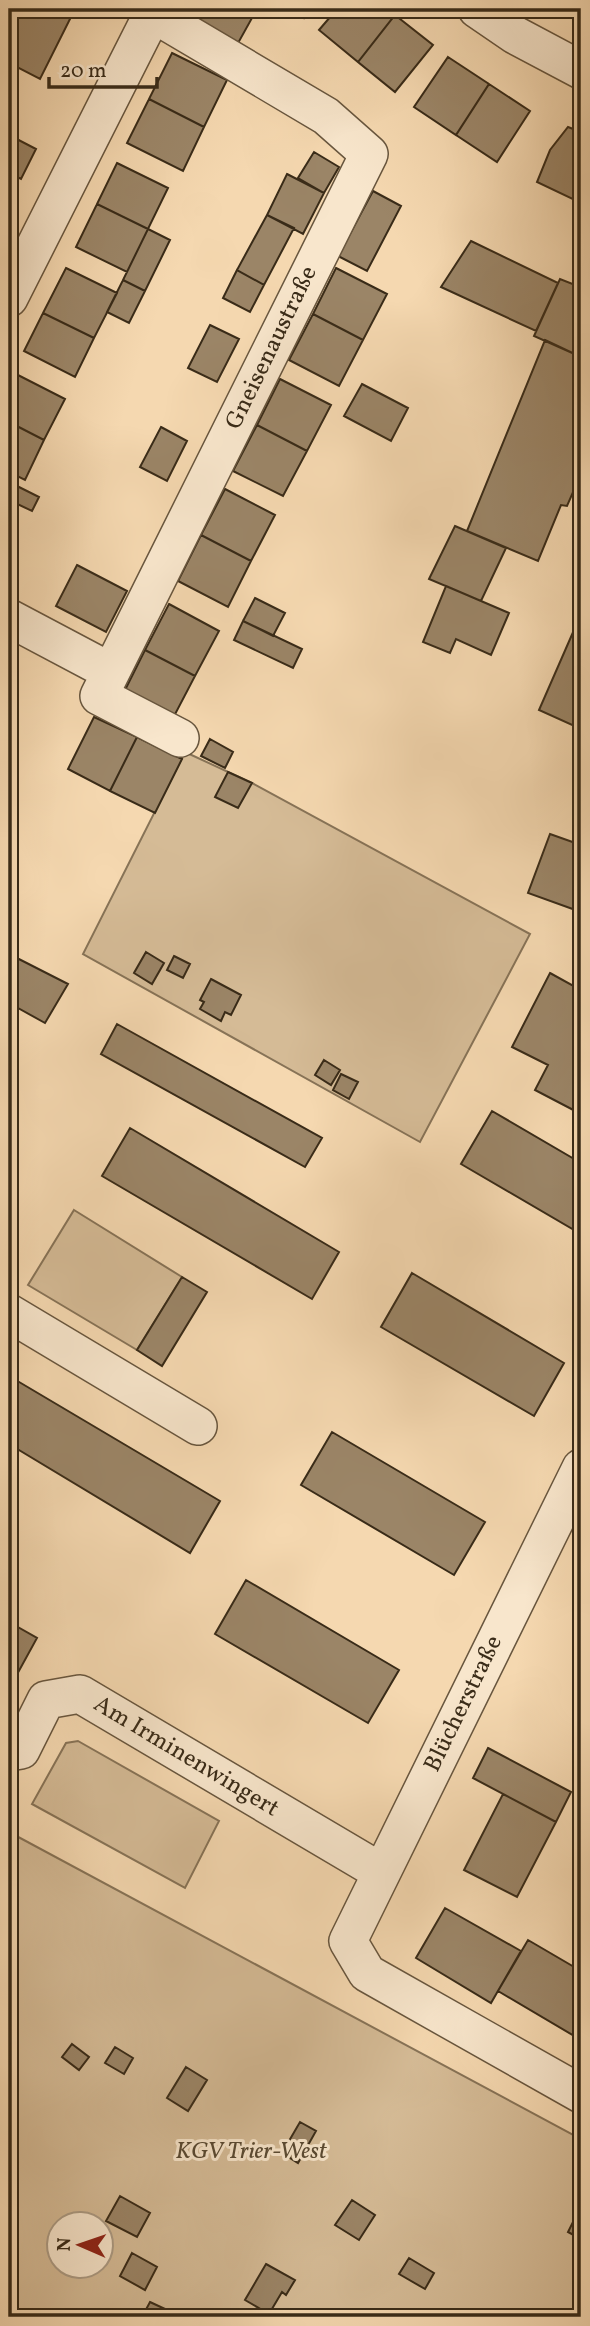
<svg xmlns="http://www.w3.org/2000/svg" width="590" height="2326" viewBox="0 0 590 2326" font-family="Vollkorn,serif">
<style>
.green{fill:#d5bb96;stroke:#877357;stroke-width:2;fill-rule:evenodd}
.building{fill:#9b8567;stroke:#392b18;stroke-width:2}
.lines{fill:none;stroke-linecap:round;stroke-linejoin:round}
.minor-casing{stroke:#68563e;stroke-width:40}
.minor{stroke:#f8e6cc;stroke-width:37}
.labels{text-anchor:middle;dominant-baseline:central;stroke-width:6;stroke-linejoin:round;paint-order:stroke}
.street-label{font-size:24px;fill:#392b18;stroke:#f8e6cc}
.park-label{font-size:24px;font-style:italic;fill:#584831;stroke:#f8e6cc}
</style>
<rect width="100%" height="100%" fill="#f5d8b0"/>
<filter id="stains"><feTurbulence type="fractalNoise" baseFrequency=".00286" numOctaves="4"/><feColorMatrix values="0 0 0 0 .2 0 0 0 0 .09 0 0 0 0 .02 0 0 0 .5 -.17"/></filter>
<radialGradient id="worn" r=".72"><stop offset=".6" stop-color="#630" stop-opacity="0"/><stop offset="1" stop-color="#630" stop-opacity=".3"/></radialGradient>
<path class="green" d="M185 752 252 783 530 934 420 1142 83 954Z
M74 1210 182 1277 137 1350 28 1285Z
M78 1741 219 1821 185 1888 32 1804 66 1743Z
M9 1832 581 2139V2317H9ZM60 2224H102V2266H60Z"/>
<path class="building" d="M22 9H75L40 79 9 63V35Z
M202 9H257L237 45 194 22Z
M293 9H312L304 18Z
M337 9H387L395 15 358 62 319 30Z
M395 15 433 45 395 92 358 62Z
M172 53 227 80 204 127 149 99Z
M448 57 489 84 456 135 414 107Z
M489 84 530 111 497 162 456 135Z
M149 99 204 127 183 171 127 143Z
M568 127 581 132V203L537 182 550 150Z
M9 135 36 149 21 179 9 173Z
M314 152 339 167 324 193 298 178Z
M117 163 168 188 148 229 97 204Z
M287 174 324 193 303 234 267 215Z
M373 191 401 206 367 271 338 256Z
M97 204 148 229 127 272 76 247Z
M267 215 294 228 264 285 237 270Z
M148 229 170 240 145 291 123 280Z
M471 241 558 283 536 331 441 287Z
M66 268 117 293 94 338 43 313Z
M336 268 387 294 363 340 313 314Z
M237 270 264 285 250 312 223 298Z
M578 278 581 279V357L534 336 560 279 575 285Z
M123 280 145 291 129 323 107 312Z
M43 313 94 338 75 377 24 351Z
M313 314 363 340 339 386 289 360Z
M210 325 239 339 217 382 188 368Z
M545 340 581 357V474L567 506 561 505 538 561 467 531Z
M14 373 65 399 44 440 9 422V383Z
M280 379 331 405 307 451 257 425Z
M362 384 408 408 391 441 344 416Z
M9 422 44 440 25 480 9 472Z
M257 425 307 451 283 496 233 471Z
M161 427 187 441 167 481 140 467Z
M9 482 39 497 32 511 9 500Z
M225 489 275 515 251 561 201 535Z
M455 526 506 548 481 601 429 579Z
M201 535 251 561 228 607 178 581Z
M77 565 127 591 106 632 56 606Z
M446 586 509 613 491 655 456 639 450 653 423 642Z
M255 598 285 613 273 636 243 621Z
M169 604 219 631 195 676 145 650Z
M581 614V729L539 710Z
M243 621 302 649 293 668 234 640Z
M9 636 18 641 9 659Z
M145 650 195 676 171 722 122 696Z
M94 717 137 737 110 791 68 769Z
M137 737 182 759 155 813 110 791Z
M210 739 233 752 225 768 201 756Z
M228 772 252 783 238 808 215 797Z
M550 834 581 845V912L528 893Z
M146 952 164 963 152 984 134 973Z
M9 954 68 984 45 1023 9 1003Z
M174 956 190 964 183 978 167 970Z
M550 973 581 990V1114L535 1090 548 1065 512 1047Z
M211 979 241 995 231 1015 225 1012 221 1021 200 1009 204 1002 200 1000Z
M117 1024 322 1138 305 1167 101 1054Z
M324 1060 340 1070 331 1085 315 1075Z
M341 1074 358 1082 349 1099 333 1090Z
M492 1111 581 1163V1234L461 1164Z
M130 1128 339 1252 312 1299 102 1176Z
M412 1273 564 1363 534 1416 381 1327Z
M182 1277 207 1292 162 1366 137 1350Z
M9 1376 220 1501 190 1553 9 1444Z
M332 1432 485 1522 454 1575 301 1485Z
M246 1580 399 1670 368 1723 215 1634Z
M9 1622 37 1638 9 1689Z
M488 1748 571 1792 556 1822 473 1778Z
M503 1794 556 1822 517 1897 464 1870Z
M445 1908 521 1951 491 2003 416 1958Z
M528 1940 581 1971V2040L498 1991Z
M72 2044 89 2057 79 2070 62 2057Z
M115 2047 133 2058 124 2074 105 2063Z
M186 2067 207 2080 188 2111 167 2098Z
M300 2122 316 2131 298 2163 282 2153Z
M120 2196 150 2213 137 2237 106 2221Z
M352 2200 375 2215 359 2240 335 2225Z
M579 2210 581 2212V2239L568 2232Z
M132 2253 157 2267 145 2290 120 2276Z
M409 2258 434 2273 425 2289 399 2274Z
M266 2264 295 2280 286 2295 282 2292 269 2314 245 2300Z
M150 2302 178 2315 177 2317H142Z"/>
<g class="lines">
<defs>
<path id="minor" d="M477 9 515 35 581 70
M152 13 326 116 369 154 99 696 180 738
M9 298 155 9
M9 618 111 672
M9 1313 198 1426
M581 1468 348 1941 367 1973 581 2094
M9 1752 21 1750 46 1700 80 1694 381 1872"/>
</defs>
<use href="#minor" class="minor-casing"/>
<use href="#minor" class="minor"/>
</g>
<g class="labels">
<g class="street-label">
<text transform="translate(272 348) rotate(-64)">Gneisenaustraße</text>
<text transform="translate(464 1704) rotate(-64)">Blücherstraße</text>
<text transform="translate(186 1757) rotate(31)">Am Irminenwingert</text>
</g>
<g class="park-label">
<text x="251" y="2152">KGV Trier-West</text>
</g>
</g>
<rect width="590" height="2326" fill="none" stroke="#f5d8b0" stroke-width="35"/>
<rect x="10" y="10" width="569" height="2305" fill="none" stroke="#392b18" stroke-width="3.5"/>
<rect x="18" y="18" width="555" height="2291" fill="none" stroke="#392b18" stroke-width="2"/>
<g transform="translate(80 2245) rotate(272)"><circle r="33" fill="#f8e6cc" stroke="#ac9b84" stroke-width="2"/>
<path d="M0-5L12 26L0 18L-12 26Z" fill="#8f2418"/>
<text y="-10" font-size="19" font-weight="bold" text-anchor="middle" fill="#392b18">N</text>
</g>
<path d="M49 77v10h108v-10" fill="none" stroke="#392b18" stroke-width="3.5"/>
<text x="60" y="77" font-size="21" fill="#392b18" stroke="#f8e6cc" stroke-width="5" paint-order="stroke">20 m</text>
<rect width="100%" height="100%" filter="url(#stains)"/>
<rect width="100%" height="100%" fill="url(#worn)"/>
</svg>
